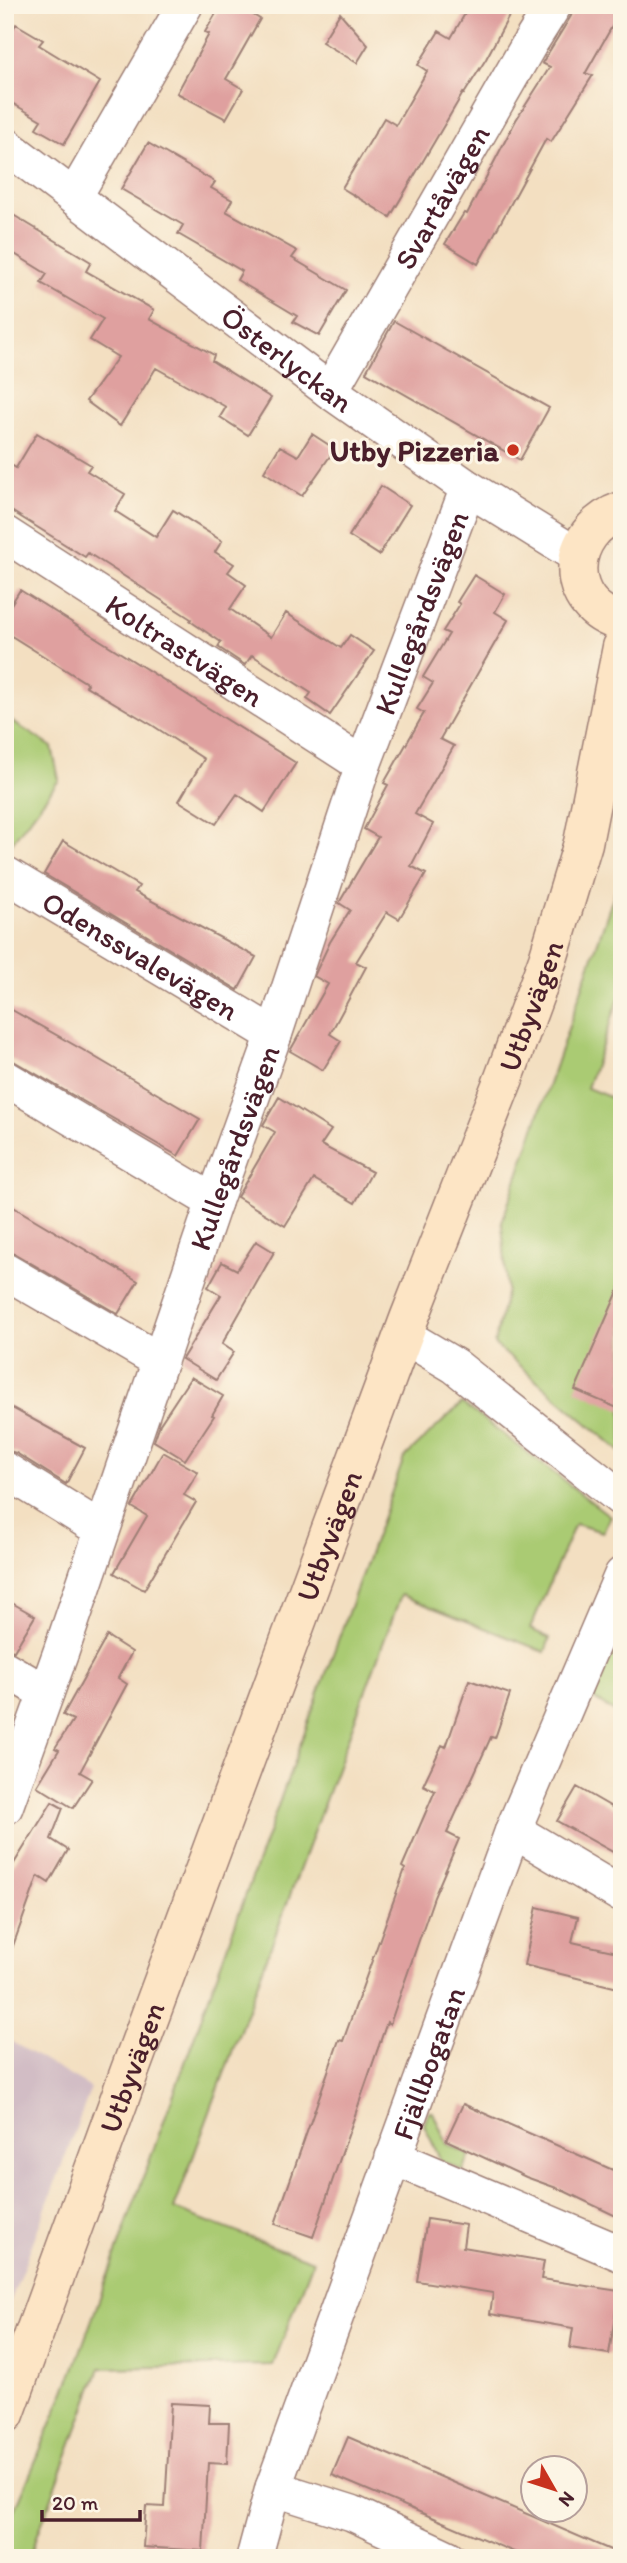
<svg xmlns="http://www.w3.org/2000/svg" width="627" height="2563" viewBox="0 0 627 2563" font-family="Itim,sans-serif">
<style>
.industrial{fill:#d2bdc5}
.green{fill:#aacb73;stroke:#7a754f;stroke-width:2}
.building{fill:#dfa09f}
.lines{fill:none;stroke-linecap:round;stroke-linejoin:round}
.street-casing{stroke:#9e7f76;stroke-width:38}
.secondary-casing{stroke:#9e7f76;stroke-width:41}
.street{stroke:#fff;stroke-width:35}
.secondary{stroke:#fde5c5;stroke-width:38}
.poi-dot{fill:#c8321e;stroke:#fcf5e5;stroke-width:2.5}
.labels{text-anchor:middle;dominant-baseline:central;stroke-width:6;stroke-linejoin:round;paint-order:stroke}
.street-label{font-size:30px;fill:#4a1f2b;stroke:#fcf5e5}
.poi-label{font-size:30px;font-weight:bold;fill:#4a1f2b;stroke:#fcf5e5;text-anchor:end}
</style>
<rect width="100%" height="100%" fill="#fcf5e5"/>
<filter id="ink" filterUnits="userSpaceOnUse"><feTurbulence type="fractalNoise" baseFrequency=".0143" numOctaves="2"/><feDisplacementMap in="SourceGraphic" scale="14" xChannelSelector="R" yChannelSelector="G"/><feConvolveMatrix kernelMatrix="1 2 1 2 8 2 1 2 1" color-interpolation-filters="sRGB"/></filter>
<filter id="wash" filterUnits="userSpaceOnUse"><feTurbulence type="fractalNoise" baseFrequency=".00686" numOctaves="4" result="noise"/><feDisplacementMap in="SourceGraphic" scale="28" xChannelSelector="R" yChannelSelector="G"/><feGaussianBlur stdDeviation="1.57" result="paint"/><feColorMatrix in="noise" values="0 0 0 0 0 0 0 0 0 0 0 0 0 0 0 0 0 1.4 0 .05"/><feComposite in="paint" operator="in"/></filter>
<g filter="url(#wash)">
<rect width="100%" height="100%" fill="#f3dfc1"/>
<path class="industrial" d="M5 2038 91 2088 5 2316Z"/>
<path class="green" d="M5 717 52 747 59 780 5 852Z
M622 871V990L587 1088 622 1102V1453L494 1344 507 1290 502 1222Z
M462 1403 610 1516 603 1532 575 1524 530 1629 550 1638 545 1652 401 1595 174 2209 313 2261 273 2365 100 2368 29 2558H5V2534L74 2369 404 1458Z
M622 1625V1717L593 1698Z
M429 2111 433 2112 447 2144 470 2155 463 2171 441 2161 424 2125Z"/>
<g id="blocks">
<path class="building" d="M221 5H236L260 19 226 79 243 89 226 119 177 93 209 34 205 32Z
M470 5H515L486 59 464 94 463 93 390 217 342 188 384 118 396 125 427 71 418 65 439 31 451 38Z
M574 5H622V9L585 74 593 75 551 142 546 139 478 264 445 244 464 213 467 214 516 120 550 67 542 63 571 16Z
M340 13 368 45 357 63 322 42Z
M16 24 43 40 39 45 100 82 64 144 36 128 41 120 5 99V42Z
M148 143 215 182 211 188 232 200 226 211 297 251 292 258 346 290 319 336 293 322 297 316 237 280 242 271 178 234 183 225 121 189Z
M5 210 91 262 86 271 154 310 149 319 214 355 212 361 271 398 248 435 220 417 226 407 156 368 120 426 86 401 118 357 90 340 103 319 41 283 47 274 5 248Z
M394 321 549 408 520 460 366 372Z
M37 433 91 465 87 471 125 494 115 511 156 537 173 510 222 541 215 552 234 564 228 572 246 585 230 609 271 637 286 613 341 648 350 635 374 651 330 715 307 699 311 693 252 655 245 665 218 647 221 642 190 621 191 619 88 553 85 557 5 507V461L16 468Z
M312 434 335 449 302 496 264 472 280 446 298 456Z
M381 486 410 505 379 555 349 536Z
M474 575 505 594 495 612 508 620 440 739 454 746 415 814 433 824 411 866 426 874 399 919 387 912 356 962 366 967 330 1034 341 1041 323 1070 290 1051 328 984 314 976 330 942 350 910 339 903 378 837 364 829 388 785 384 783 424 713 417 709 433 683 423 677 449 634 443 631 460 604 457 602Z
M20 590 296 763 264 812 237 794 216 824 179 801 204 759 152 725 86 686 88 684 5 632V614Z
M63 841 139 886 135 892 256 957 238 990 44 874Z
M5 1006 83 1050 200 1119 178 1156 5 1056Z
M279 1097 331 1130 321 1145 372 1172 355 1203 314 1179 285 1226 237 1197 275 1132 263 1125Z
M5 1202 138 1281 118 1314 15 1254 5 1251Z
M256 1241 274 1252 222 1344 234 1352 216 1380 182 1359 221 1295 208 1287 222 1262 237 1270Z
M622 1282V1410L575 1390Z
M191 1377 223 1396 212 1415 214 1416 185 1460 154 1441 160 1424Z
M5 1404 85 1448 66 1484 16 1453 5 1450Z
M163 1452 198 1472 184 1495 196 1502 144 1590 114 1573 147 1516 132 1507Z
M5 1599 35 1616 14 1651 5 1649Z
M107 1636 132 1652 118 1678 127 1684 80 1772 92 1779 73 1808 37 1786 59 1750 55 1748 73 1720 63 1715Z
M469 1680 510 1694 495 1738 491 1737 447 1833 459 1839 434 1897 390 2024 387 2022 313 2237 275 2224 339 2040 343 2041 405 1869 402 1867 435 1791 423 1785 442 1745 446 1747Z
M577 1787 622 1813V1857L557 1821Z
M52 1802 63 1808 51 1839 68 1850 49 1883 38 1876 9 1957H5V1878Z
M537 1907 578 1917 572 1942 622 1953V1989L524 1965Z
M463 2104 622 2174V2219L562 2190 526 2177 446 2140Z
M427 2219 466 2225 463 2247 544 2261 541 2279 619 2291 609 2354 570 2348 573 2328 490 2314 493 2293 417 2281Z
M171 2403 210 2405 209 2423H229L227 2464 208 2463 203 2551 143 2547 146 2506 165 2507Z
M348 2437 622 2555V2558H528L332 2475Z"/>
</g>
</g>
<g filter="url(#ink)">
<use href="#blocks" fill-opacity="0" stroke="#9e7f76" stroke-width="2"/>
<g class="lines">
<defs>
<g id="street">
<path id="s1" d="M5 145 330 391 468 488 578 556"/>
<path d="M74 197 185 5"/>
<path id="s2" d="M330 391 530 43 554 5"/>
<path id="s3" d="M5 534 363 765"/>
<path id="s4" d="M5 874 274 1035"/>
<path d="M5 1078 214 1202"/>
<path d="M5 1271 160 1361"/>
<path d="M403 1335 455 1366 622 1499"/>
<path d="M5 1470 102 1530"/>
<path d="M5 1669 46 1693"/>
<path id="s5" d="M5 1807 61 1652 214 1202 274 1035 363 765 468 488"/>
<path d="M513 1830 622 1895"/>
<path d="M393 2157 622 2254"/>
<path d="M273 2488 352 2513 448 2558"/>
<path id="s6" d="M254 2558 273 2488 513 1830 622 1575"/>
</g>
<g id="secondary">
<path d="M622 511C564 531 561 607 622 622"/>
<path id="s7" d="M5 2414 129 2073 409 1319 504 1078 548 959 583 843 622 647"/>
</g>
</defs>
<use href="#street" class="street-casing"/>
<use href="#secondary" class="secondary-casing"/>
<use href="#street" class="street"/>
<use href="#secondary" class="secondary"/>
</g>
</g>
<circle class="poi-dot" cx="513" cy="450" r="7"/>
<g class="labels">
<g class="street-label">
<text stroke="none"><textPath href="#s2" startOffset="224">Svartåvägen</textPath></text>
<text stroke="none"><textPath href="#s1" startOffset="354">Österlyckan</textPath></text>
<text stroke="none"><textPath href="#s5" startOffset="1265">Kullegårdsvägen</textPath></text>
<text stroke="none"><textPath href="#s3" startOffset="214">Koltrastvägen</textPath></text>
<text stroke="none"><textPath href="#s4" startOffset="158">Odenssvalevägen</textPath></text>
<text stroke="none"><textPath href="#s7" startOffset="1503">Utbyvägen</textPath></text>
<text stroke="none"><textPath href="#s5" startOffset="698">Kullegårdsvägen</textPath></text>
<text stroke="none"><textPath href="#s7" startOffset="936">Utbyvägen</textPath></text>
<text stroke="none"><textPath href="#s6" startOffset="525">Fjällbogatan</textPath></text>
<text stroke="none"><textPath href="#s7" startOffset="369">Utbyvägen</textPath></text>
</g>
<g class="poi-label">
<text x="499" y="450">Utby Pizzeria</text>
</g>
</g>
<rect width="627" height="2563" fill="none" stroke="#fcf5e5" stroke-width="28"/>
<g transform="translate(554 2489) rotate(129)"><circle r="33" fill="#fcf5e5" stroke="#b59f9b" stroke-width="2"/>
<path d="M0-5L12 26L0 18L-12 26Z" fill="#c8321e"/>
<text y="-10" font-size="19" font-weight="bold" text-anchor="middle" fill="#4a1f2b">N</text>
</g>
<path d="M42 2510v10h98v-10" fill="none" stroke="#4a1f2b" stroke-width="3.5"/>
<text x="52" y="2510" font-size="21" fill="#4a1f2b" stroke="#fcf5e5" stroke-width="5" paint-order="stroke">20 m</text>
</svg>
